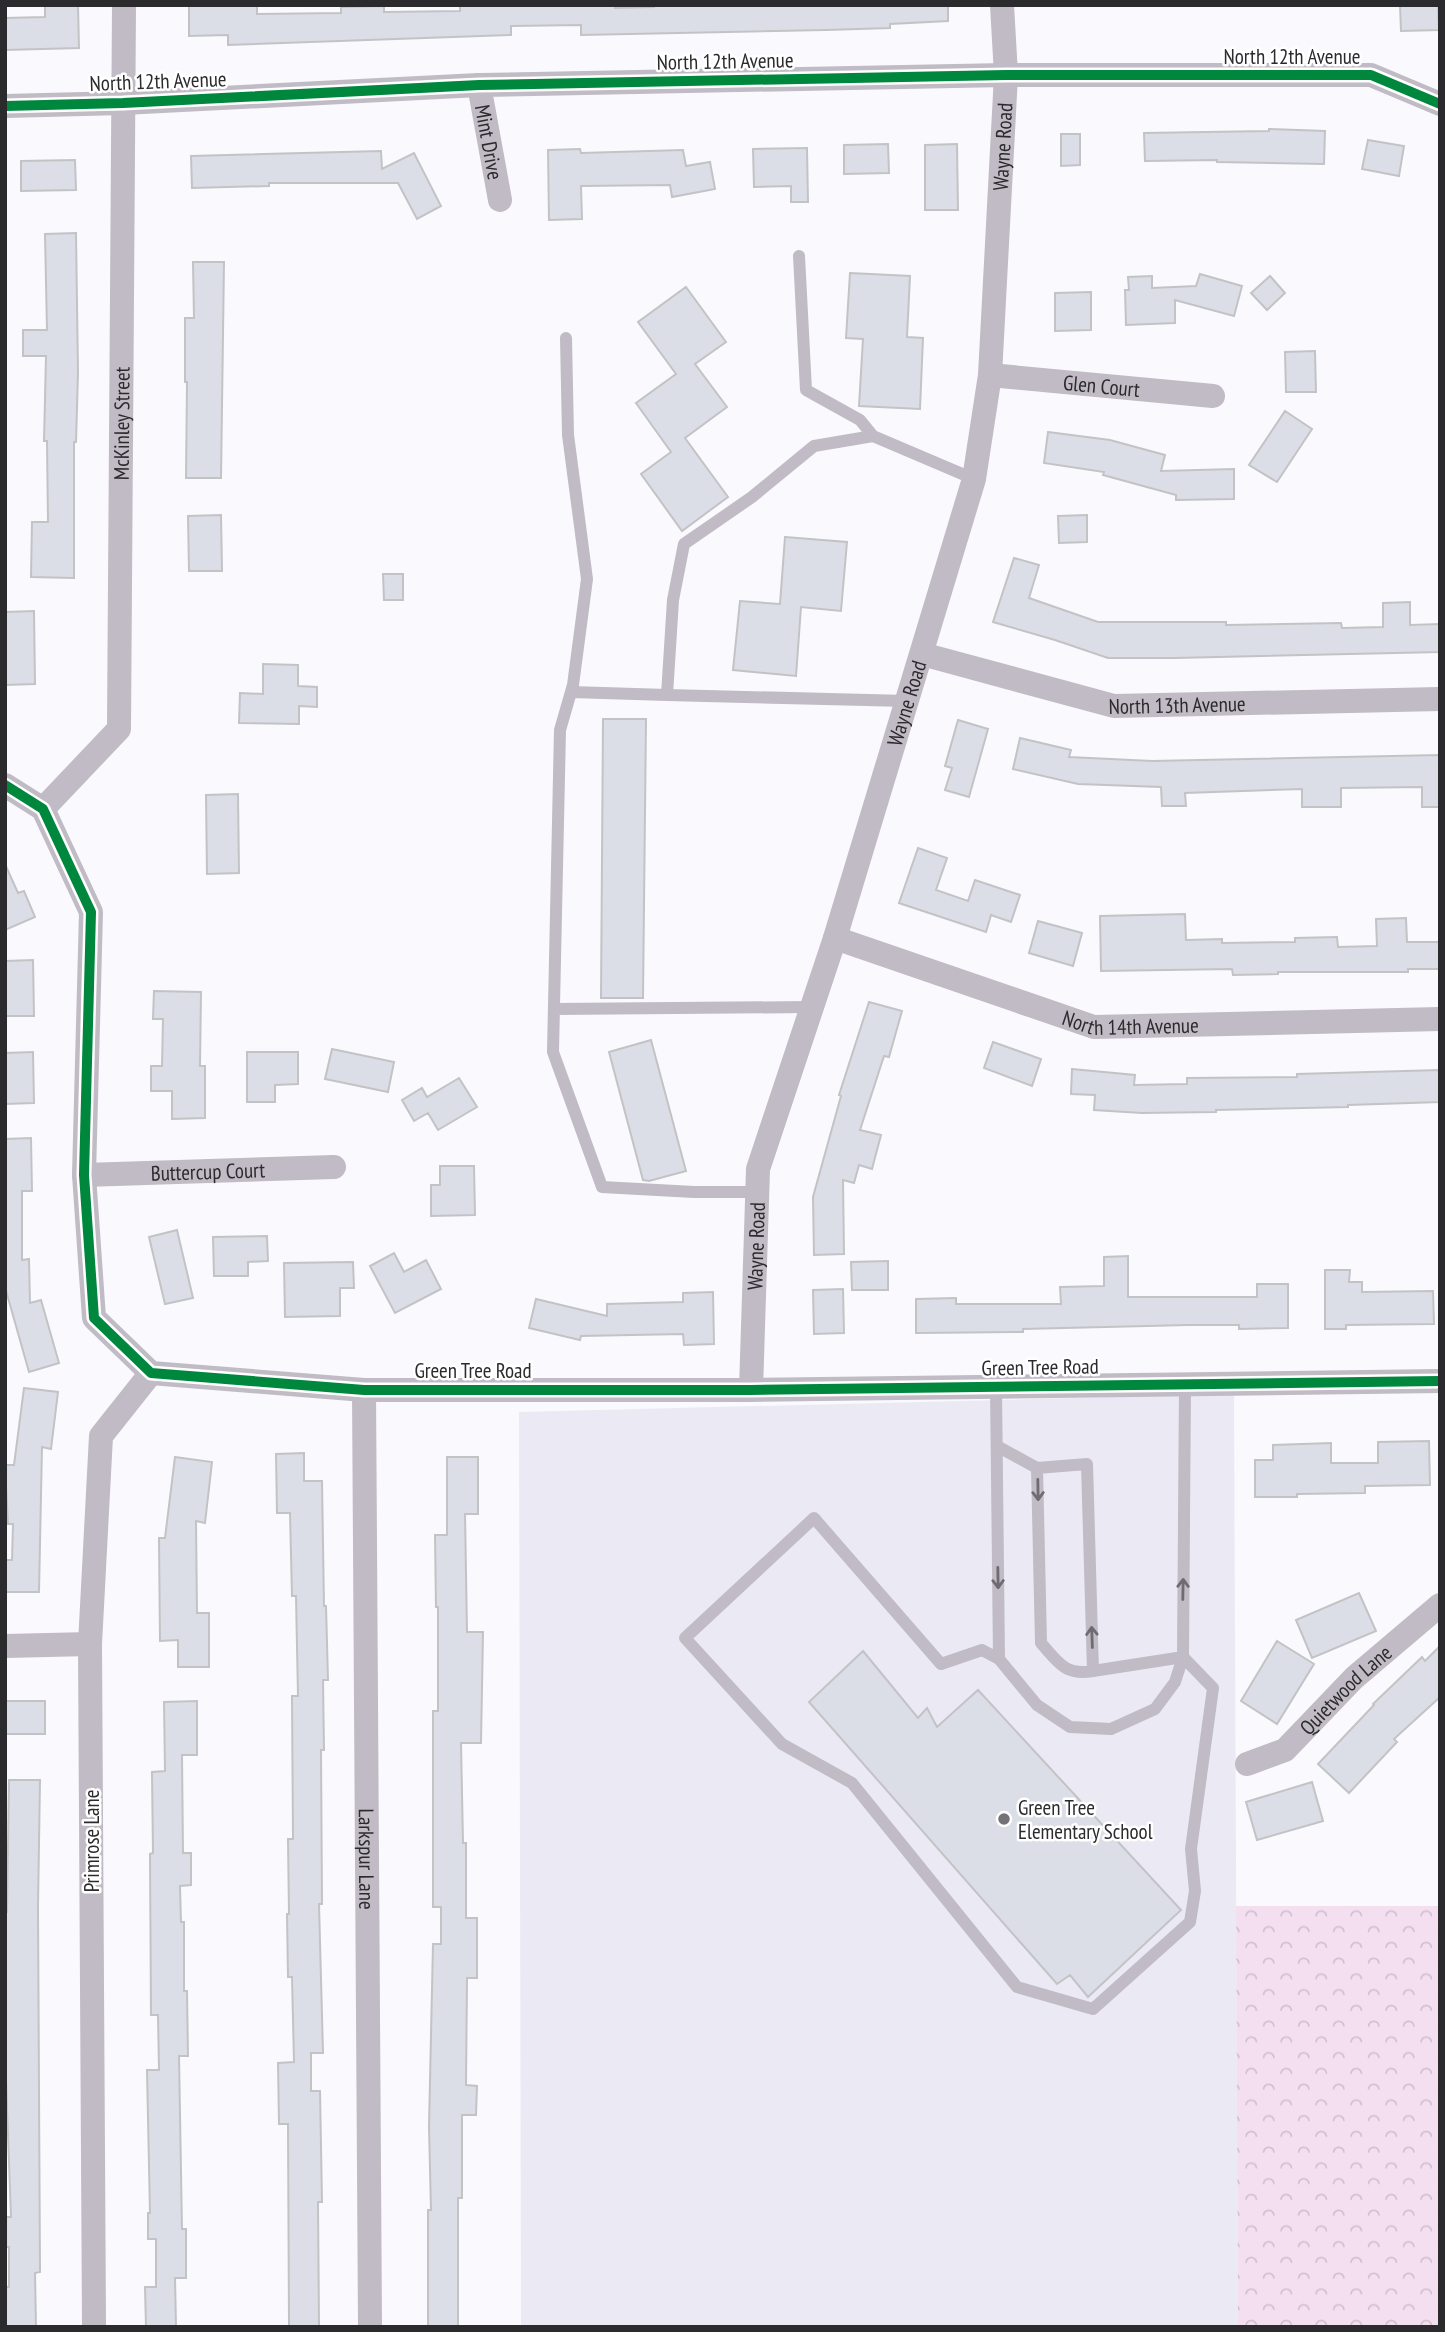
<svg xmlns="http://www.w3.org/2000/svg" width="1445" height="2332" viewBox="0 0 1445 2332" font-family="'PT Sans Narrow',sans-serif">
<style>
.built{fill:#ebeaf4}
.park{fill:url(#park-crowns)}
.building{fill:#dcdee7;stroke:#c3c3c6;stroke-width:2}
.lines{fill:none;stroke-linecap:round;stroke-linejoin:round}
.service{stroke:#c0bbc4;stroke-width:12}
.minor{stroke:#c0bbc4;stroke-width:24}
.cycleway-casing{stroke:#fff;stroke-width:15}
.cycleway{stroke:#00873e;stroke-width:10}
.oneway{stroke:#6e6c72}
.poi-dot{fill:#737377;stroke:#fff;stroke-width:2.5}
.labels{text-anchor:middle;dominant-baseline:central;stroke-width:5;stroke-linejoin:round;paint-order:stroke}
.street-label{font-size:21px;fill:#2b2b2e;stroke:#fff}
.poi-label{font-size:21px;fill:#2b2b2e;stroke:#fff;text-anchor:start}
</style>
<defs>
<pattern id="park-crowns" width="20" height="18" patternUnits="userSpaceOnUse" patternTransform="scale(1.75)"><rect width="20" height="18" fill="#f4dff1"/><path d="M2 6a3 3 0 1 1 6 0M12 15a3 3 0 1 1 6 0" fill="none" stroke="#d1c0cf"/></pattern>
</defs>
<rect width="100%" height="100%" fill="#faf9fe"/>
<path class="built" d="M1234 1394 1238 2327H521L519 1412Z"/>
<path class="park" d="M1236 1906H1440V2327H1238Z"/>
<path class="building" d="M45 5H78L79 48 5 50V18L45 17Z
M189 5H257V14L341 13V7L384 6V12L460 11V5H615V8L654 7V5H948V21L890 24V28L826 30 581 35V25L511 26V35L228 45V35L189 36Z
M1400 5H1438L1439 30 1401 31Z
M1269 129 1325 131 1324 164 1217 162V160L1145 161 1144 133 1269 131Z
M1061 134H1080V165L1061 166Z
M1368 140 1404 146 1399 176 1362 169Z
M888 144 889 173 844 174V145Z
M957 144 958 210H925V145Z
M807 148 808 202H791V186L754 187 753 149Z
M580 149 581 153 683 150 686 166 710 162 715 189 672 197 670 185 581 186 582 219 549 220 548 150Z
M381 151 382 169 414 153 441 206 417 219 398 183H269V186L192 188 191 156Z
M75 160 76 190 21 191V161Z
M76 233 78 373 76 442H74V578L31 577 32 522H48L47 441H44L46 356H23V330H47L45 234Z
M193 262H224L221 478H186L187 382H185V318H194Z
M850 273 910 276 907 337 923 338 920 409 859 406 863 339 846 338Z
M1200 274 1242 286 1234 316 1175 300V323L1126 325 1125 290H1129L1128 277 1152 276V288L1196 286Z
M1270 276 1285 293 1267 310 1251 293Z
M686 287 726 342 695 364 727 407 685 438 728 497 682 531 641 474 671 452 636 403 676 374 638 322Z
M1091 292V330L1055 331V293Z
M1315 351 1316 392H1286L1285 352Z
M1285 411 1312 429 1277 482 1249 465Z
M1048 432 1110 440 1165 455 1161 471 1234 469V499L1176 500V495L1103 475 1104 472 1044 463Z
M221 515 222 571H189L188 516Z
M1087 515V542L1059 543 1058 516Z
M785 537 847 542 841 611 801 607 796 676 733 670 740 601 780 604Z
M1014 558 1039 565 1029 598 1098 622H1226V625L1341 623 1342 628 1383 627V603L1410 602V625L1440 624V652L1175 658H1108L1055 640 993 622Z
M383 574H403V600H384Z
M34 611 35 684 5 685V612Z
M263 664 298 665V686L317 687V707L299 706V724L239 723 240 693 263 694Z
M603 719H646L643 998H601Z
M958 720 988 729 969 797 945 790 952 768 945 766Z
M1020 738 1071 750 1069 757 1152 761 1440 755V807H1422V787L1341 788V807H1302V789L1185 793 1186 806H1162L1161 787 1078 784 1013 769Z
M238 794 239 873 207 874 206 795Z
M918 848 947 858 936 890 968 901 975 880 1020 895 1011 922 991 915 986 932 899 903Z
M5 864 18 893 24 891 35 917 5 930Z
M1185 914 1186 940 1222 939V943L1295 942V938L1337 937 1338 947 1377 946 1376 919 1406 918 1407 942H1440V969H1408V972H1278V974L1233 975 1232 969 1101 971 1100 916Z
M1038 921 1082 933 1073 966 1029 953Z
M33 960 34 1016H5V961Z
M154 991 201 992 200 1066H205V1118L172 1119V1091H151V1066H162L163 1019H153Z
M869 1002 902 1011 889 1057 884 1056 860 1130 881 1135 872 1169 859 1165 854 1183 843 1180 844 1254 814 1255 813 1197 841 1096 839 1095Z
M651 1040 686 1171 649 1181 643 1180 609 1052Z
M993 1042 1041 1059 1032 1086 984 1068Z
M332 1049 394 1062 388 1092 325 1079Z
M33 1052 34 1103 5 1104V1053Z
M247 1052H298V1084L275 1085V1102H247Z
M1072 1069 1135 1075 1134 1085 1187 1084V1078L1297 1077V1074L1440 1070V1102L1348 1105V1107L1216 1110V1112L1142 1113 1094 1110 1095 1095 1071 1094Z
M459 1078 477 1107 438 1130 428 1113 414 1121 402 1100 422 1088 427 1097Z
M31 1138 32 1191H22V1260L29 1259 30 1303 41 1300 59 1363 29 1372 5 1287V1139Z
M440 1166H474L475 1215 431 1216V1185H440Z
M177 1230 193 1298 165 1304 149 1237Z
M267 1236 268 1261 248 1262V1276H214L213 1237Z
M394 1253 404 1272 426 1260 441 1289 395 1313 370 1266Z
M1128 1256V1297H1257V1284H1288V1328L1239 1329V1325H1188L1023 1329V1332L916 1333V1299L956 1298V1304H1061L1060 1287 1104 1286V1257Z
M888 1261V1290H852L851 1262Z
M353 1262 354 1288H340V1316L285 1317 284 1263Z
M1325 1270H1350L1349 1282H1362V1292L1433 1291 1434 1324 1346 1325V1329H1325Z
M843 1289 844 1333 814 1334 813 1290Z
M713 1292 714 1344 684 1345 683 1334 581 1336 580 1340 529 1328 536 1299 607 1316V1304L683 1302V1293Z
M24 1388 58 1392 51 1449 42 1447 39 1592H5V1560H12L13 1524H8L5 1465H14Z
M1429 1441 1430 1485 1365 1486V1493L1297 1494V1497H1255V1460H1273V1445L1331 1443V1463H1378V1442Z
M304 1453V1481H322L324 1606H326L328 1680H323L324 1750H321L322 1904H319L323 2053H311V2091H320L322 2202H318L319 2327H289L288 2124H279L278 2063 294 2062 292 1977H288L287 1914H289L288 1839H293L292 1696H298L296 1596H292L290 1513H277L276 1454Z
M175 1457 212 1462 205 1523 196 1521 197 1613H209V1667H178V1640L160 1641 159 1538H165Z
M447 1457H478V1514H465L467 1632H483L481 1743H461L463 1843H466V1918H477V1978H467L466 2085 477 2086 476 2115H462V2198H458V2327H428V2210H431L429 2127 433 1944H441V1907H433V1711H438V1607H436L435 1535H447Z
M1359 1593 1376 1631 1312 1658 1296 1620Z
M1277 1641 1314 1664 1277 1724 1241 1701Z
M1440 1646V1697L1394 1739 1397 1742 1349 1793 1318 1764 1374 1705 1373 1704 1422 1657 1425 1661Z
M863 1651 918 1718 927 1708 937 1727 978 1690 1181 1910 1088 1997 1070 1975 1057 1984 809 1702Z
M5 1701H45V1734H5Z
M197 1701V1755H182L183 1853H191V1885L180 1886 181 1922H184V1991H187L188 2056H179L182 2229H186V2278H175L176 2327H146L145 2287H156V2239H148V2213H150L147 2070H159L158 2015H151L150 1854 153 1853 152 1772 165 1771 164 1702Z
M9 1780H40L38 1907 40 2272 35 2273 36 2327H5V2287H9V2247H5V2217H11L5 2052V1913L7 1912Z
M1312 1782 1323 1821 1257 1840 1246 1802Z"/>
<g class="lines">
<path class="service" d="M566 338 568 435 587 579 573 685 560 730 553 1052 602 1187 694 1192H757
M873 436 974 479
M571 692 667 695 673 600 684 544 752 497 814 446 873 436 860 420 806 390 799 256
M667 695 907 701
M554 1009 812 1007
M996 1387 999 1659
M997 1446 1037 1468 1041 1643C1058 1662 1065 1676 1093 1671L1087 1464 1037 1468
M1183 1657 1213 1688 1191 1849 1195 1891 1190 1922 1093 2009 1017 1987 852 1783 782 1744 685 1638 814 1518 941 1664 982 1650 999 1659 1037 1705 1070 1727 1111 1729 1155 1709 1175 1682 1183 1657 1185 1385
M1093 1671 1183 1657"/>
<g class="minor">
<path id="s1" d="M479 85 500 200"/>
<path d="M5 106 123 103 479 85 1006 75H1371L1440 104"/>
<path id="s2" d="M990 375 1213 396"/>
<path id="s3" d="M922 654 1114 706 1440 699"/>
<path d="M5 785 43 809 91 912 84 1175 94 1318 151 1373 364 1390H751L1440 1381"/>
<path id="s4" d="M43 809 119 729 124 5"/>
<path id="s5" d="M835 938 1094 1027 1440 1019"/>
<path id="s6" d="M84 1175 334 1167"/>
<path id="s7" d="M364 1390 370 2327"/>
<path id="s8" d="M751 1390 758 1169 835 938 974 479 990 375 1006 75 1002 5"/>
<path d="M5 1646 90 1644"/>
<path id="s9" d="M1247 1764 1285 1750 1354 1678 1440 1605"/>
<path d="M94 2327 90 1644 101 1436 151 1373"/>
</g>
<defs>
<path id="cycleway" d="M5 106 123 103 479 85 1006 75H1371L1440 104
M5 785 43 809 91 912 84 1175 94 1318 151 1373 364 1390H751L1440 1381"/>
</defs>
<use href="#cycleway" class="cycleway-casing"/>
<use href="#cycleway" class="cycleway"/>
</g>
<defs><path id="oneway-shaft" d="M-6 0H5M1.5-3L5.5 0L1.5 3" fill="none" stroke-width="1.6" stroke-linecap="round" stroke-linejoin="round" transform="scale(1.75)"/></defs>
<g class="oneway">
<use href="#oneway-shaft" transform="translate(1038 1490) rotate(89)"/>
<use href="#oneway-shaft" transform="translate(998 1578) rotate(89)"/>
<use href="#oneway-shaft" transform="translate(1183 1589) rotate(-89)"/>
<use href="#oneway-shaft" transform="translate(1092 1637) rotate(-92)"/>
</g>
<circle class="poi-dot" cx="1004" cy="1819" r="7"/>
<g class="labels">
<g class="street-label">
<text x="1292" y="56">North 12th Avenue</text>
<text transform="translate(725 61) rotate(-1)">North 12th Avenue</text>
<text transform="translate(158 81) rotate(-2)">North 12th Avenue</text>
<text stroke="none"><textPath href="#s1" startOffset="58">Mint Drive</textPath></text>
<text stroke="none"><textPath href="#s8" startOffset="1278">Wayne Road</textPath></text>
<text stroke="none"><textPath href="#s2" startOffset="112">Glen Court</textPath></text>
<text stroke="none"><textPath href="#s4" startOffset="416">McKinley Street</textPath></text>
<text stroke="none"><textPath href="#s3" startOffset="262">North 13th Avenue</textPath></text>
<text stroke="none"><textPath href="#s8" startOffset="710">Wayne Road</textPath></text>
<text stroke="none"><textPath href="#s5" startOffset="310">North 14th Avenue</textPath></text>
<text stroke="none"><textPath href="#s6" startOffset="124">Buttercup Court</textPath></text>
<text stroke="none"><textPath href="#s8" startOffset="144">Wayne Road</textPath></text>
<text transform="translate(1040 1367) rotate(-1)">Green Tree Road</text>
<text x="473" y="1370">Green Tree Road</text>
<text stroke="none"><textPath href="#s9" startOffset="126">Quietwood Lane</textPath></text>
<text transform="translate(91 1841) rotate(-90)">Primrose Lane</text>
<text stroke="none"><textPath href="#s7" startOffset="469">Larkspur Lane</textPath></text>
</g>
<g class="poi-label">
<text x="1018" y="1807">Green Tree<tspan x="1018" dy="24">Elementary School</tspan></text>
</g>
</g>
<rect width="1445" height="2332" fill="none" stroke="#2b2b2e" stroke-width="14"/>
</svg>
